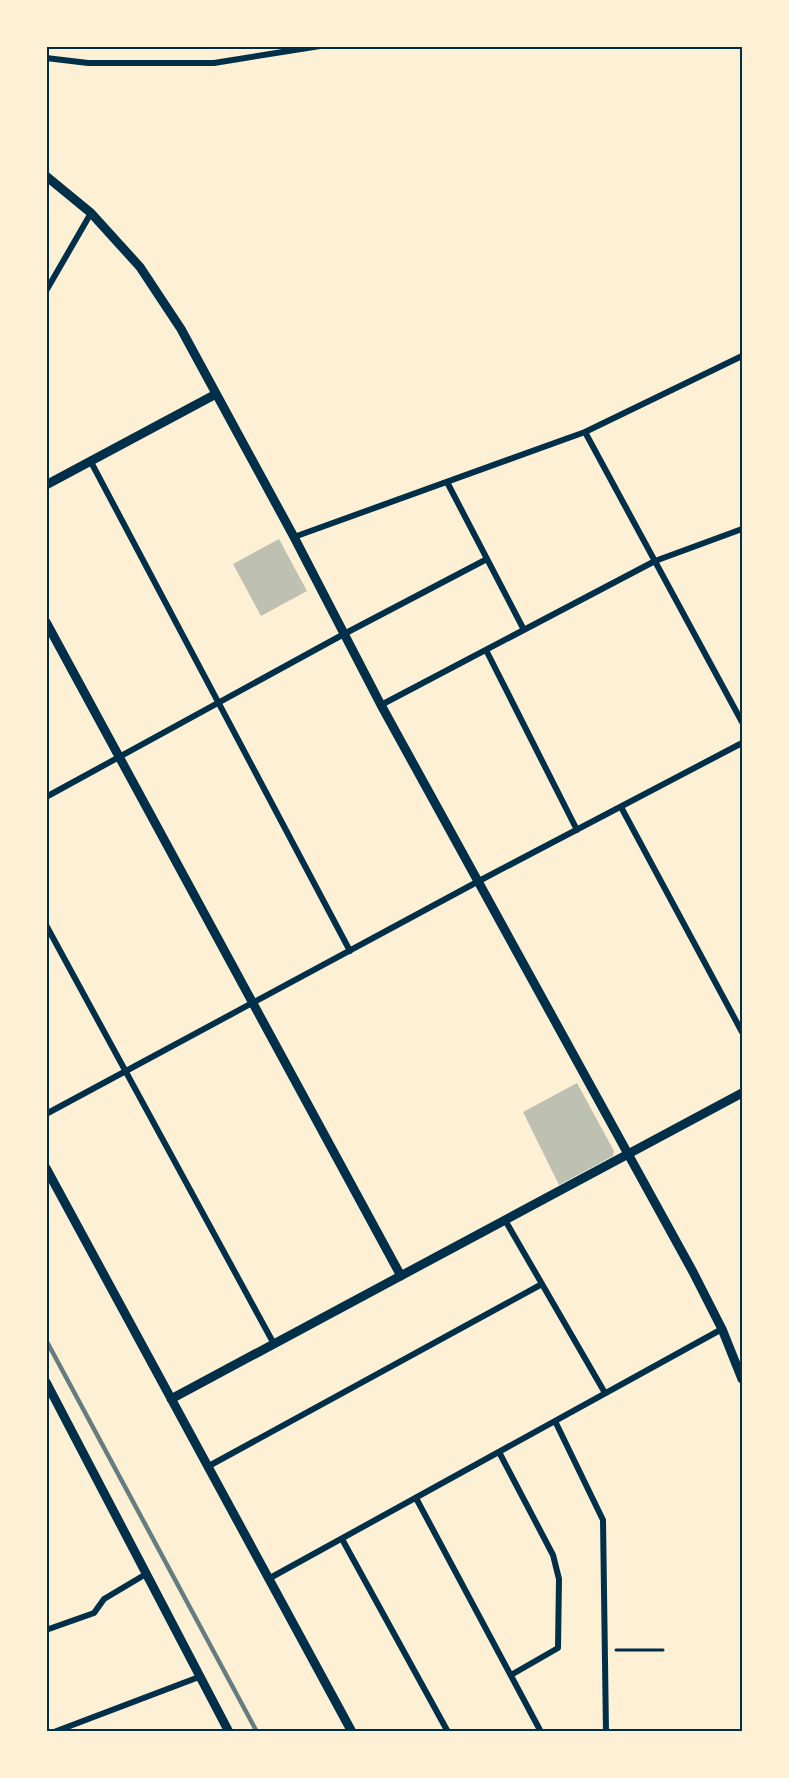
<svg xmlns="http://www.w3.org/2000/svg" width="789" height="1778" viewBox="0 0 789 1778" font-family="'Public Sans',sans-serif">
<style>
.building{fill:#bec0b2}
.lines{fill:none;stroke-linecap:round;stroke-linejoin:round}
.path{stroke:#003049;stroke-width:3}
.minor{stroke:#003049;stroke-width:6}
.tertiary{stroke:#003049;stroke-width:9}
.rail{stroke:#657d81;stroke-width:4.5}
.neatline{fill:none;stroke:#003049;stroke-width:2}
</style>
<rect width="100%" height="100%" fill="#fdf0d5"/>
<path class="building" d="M279 539 307 591 261 616 233 564Z
M577 1083 614 1151 613 1156 559 1185 523 1112Z"/>
<g class="lines">
<path class="path" d="M616 1650H663"/>
<path class="minor" d="M46 58 88 63H214L320 46
M46 291 91 213
M585 432 742 722
M91 462 350 951
M447 482 524 630
M294 537 585 432 742 356
M486 650 577 830
M381 705 655 561 742 529
M46 797 344 634 487 559
M621 807 742 1032
M46 925 274 1344
M46 1114 477 882 742 743
M505 1220 605 1393
M555 1421 603 1520 606 1732
M499 1452 553 1555 559 1579 558 1648 511 1675
M207 1467 542 1284
M416 1498 541 1732
M342 1539 448 1732
M270 1578 722 1329
M46 1630 94 1613 104 1599 146 1574
M54 1732 199 1677"/>
<path class="tertiary" d="M46 176 91 213 140 267 181 329 294 537 381 705 693 1272 722 1329 742 1379
M46 485 216 394
M46 622 401 1276
M46 1168 352 1732
M46 1382 229 1732
M171 1399 742 1093"/>
<path class="rail" d="M46 1340 257 1732"/>
</g>
<rect width="789" height="1778" fill="none" stroke="#fdf0d5" stroke-width="96"/>
<rect x="48" y="48" width="693" height="1682" class="neatline"/>
</svg>
